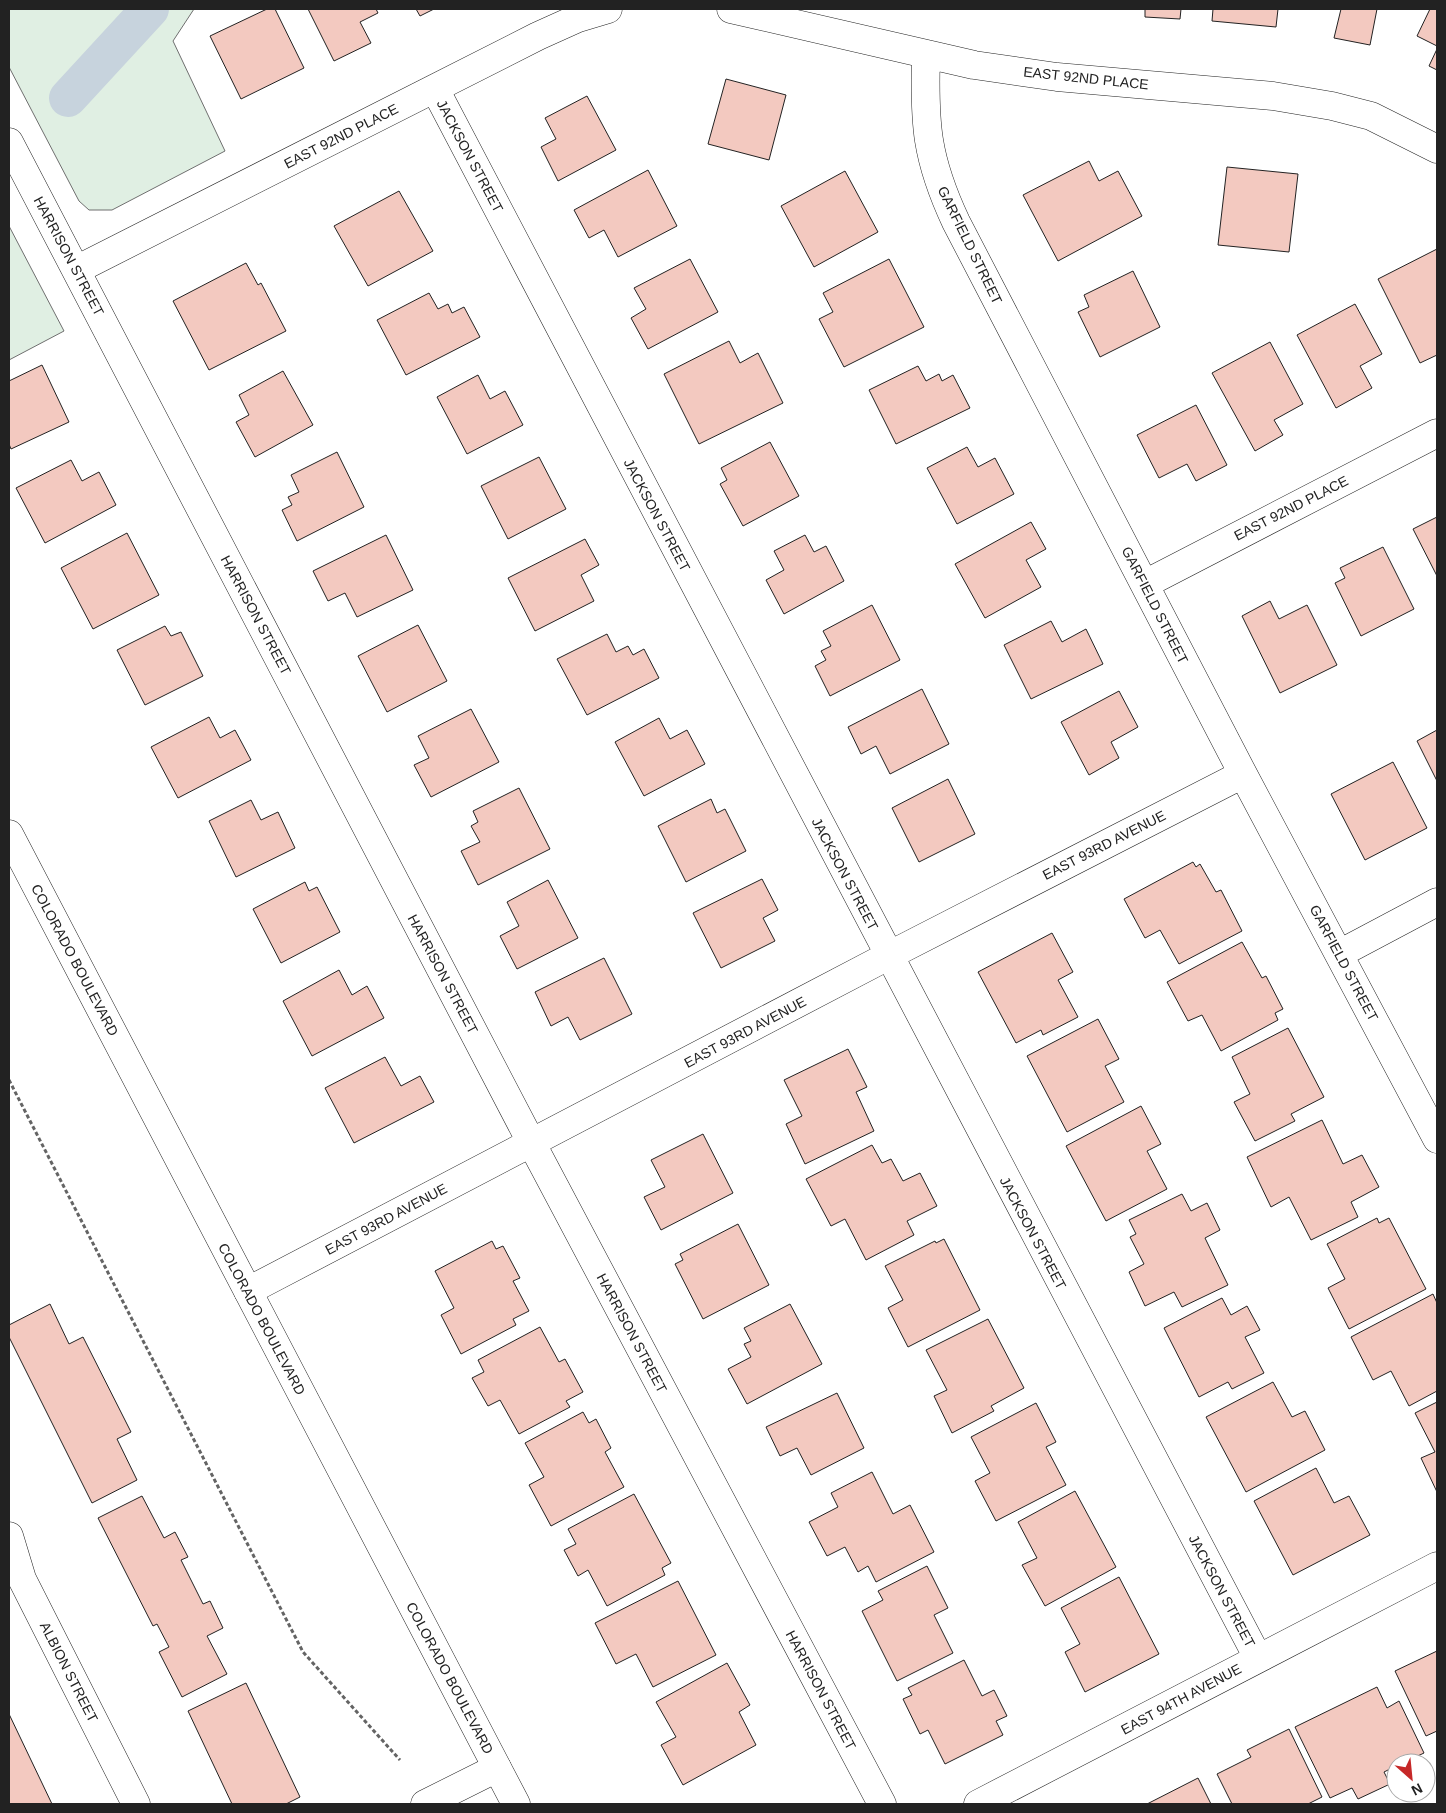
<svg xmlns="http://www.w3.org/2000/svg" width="1446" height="1813" viewBox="0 0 1446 1813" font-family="Arial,sans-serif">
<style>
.green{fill:#e0efe3;stroke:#6f6f6f}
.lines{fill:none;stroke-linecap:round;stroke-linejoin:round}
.canal{stroke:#c7d3dd;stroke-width:38}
.building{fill:#f3c9c0;stroke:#222}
.minor-casing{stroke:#222;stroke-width:29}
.primary-casing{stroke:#222;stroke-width:29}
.path{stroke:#646464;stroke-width:3;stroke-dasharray:4 2.5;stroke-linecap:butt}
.minor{stroke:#fff;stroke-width:28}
.primary{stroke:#fff;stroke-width:28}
.labels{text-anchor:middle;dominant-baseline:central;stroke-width:4;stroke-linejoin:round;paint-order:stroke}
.street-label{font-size:14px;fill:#222;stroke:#fff}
</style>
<rect width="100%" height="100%" fill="#fff"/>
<path class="green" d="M9 9H194L173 41 225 151 112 210H89L79 201 9 67Z
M9 226 64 331 9 360Z"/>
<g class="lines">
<path class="canal" d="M68 98 150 9"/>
</g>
<path class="building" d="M267 9H275L304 68 241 99 210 36Z
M308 9H376L378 13 360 22 371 43 334 61Z
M416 9H434L420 16Z
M1145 9H1181L1180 19 1145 17Z
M1213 9H1278L1276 27 1212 21Z
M1341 9H1377L1370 45 1334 38Z
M1430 9H1437V46L1417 36Z
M1437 49V70L1429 66Z
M726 79 786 95 769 160 708 144Z
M587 96 616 150 558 181 541 147 556 139 545 118Z
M1089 161 1099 181 1118 171 1142 216 1058 261 1023 195Z
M1227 167 1298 174 1289 252 1218 245Z
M648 170 677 226 618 257 604 230 589 238 574 210Z
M845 171 878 232 814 267 781 206Z
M399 191 433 251 368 286 334 226Z
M1437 249V355L1420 363 1378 279Z
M690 259 718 312 648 349 631 318 646 309 634 288Z
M889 259 924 327 844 367 819 319 833 312 823 293Z
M246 263 258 285 261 283 286 331 209 370 173 301Z
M1133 271 1160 327 1100 357 1078 312 1089 307 1084 295Z
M429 293 438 309 448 304 452 313 464 307 480 337 406 375 377 320Z
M1355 304 1382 354 1360 366 1372 388 1336 408 1297 335Z
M729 341 740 363 758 353 783 403 699 444 664 374Z
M1270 342 1303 404 1274 420 1283 435 1255 451 1212 373Z
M42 365 69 422 11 449 9 444V381Z
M918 366 926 381 939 374 942 381 953 375 970 408 896 444 869 390Z
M283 371 313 425 255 457 236 422 249 415 239 395Z
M478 375 490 399 505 391 523 425 467 454 437 397Z
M1196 405 1227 465 1196 481 1187 464 1159 478 1137 435Z
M770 442 799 496 743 526 720 484 727 480 721 468Z
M967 447 978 467 995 458 1014 494 957 524 927 468Z
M337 452 364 507 297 541 282 510 292 505 288 497 299 492 291 475Z
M539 457 566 509 508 539 481 486Z
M71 460 82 481 99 472 116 505 45 543 16 488Z
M1437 517V576L1413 529Z
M1031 522 1046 549 1026 560 1041 587 985 618 955 564Z
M127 533 159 595 93 629 61 568Z
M386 535 413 590 357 617 345 593 328 601 313 571Z
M805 535 814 552 826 546 844 581 784 614 766 580 784 570 774 551Z
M585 539 599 565 581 575 594 601 535 631 508 578Z
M1383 547 1414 609 1361 636 1335 583 1345 578 1340 568Z
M1270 601 1279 619 1307 605 1337 665 1280 693 1242 616Z
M872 605 900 660 830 696 815 666 826 660 821 651 831 646 823 631Z
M1051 621 1062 642 1086 629 1103 664 1031 699 1004 645Z
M418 625 447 681 387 712 358 656Z
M165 626 171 636 181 632 203 676 145 705 117 650Z
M607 634 616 652 628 646 633 655 644 649 659 678 587 715 557 659Z
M922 689 949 744 890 774 876 746 861 754 848 727Z
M1119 691 1138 727 1111 742 1119 758 1089 775 1061 722Z
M471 709 499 762 431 797 414 765 429 758 418 736Z
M209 717 220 738 235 730 251 760 178 798 151 747Z
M659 718 670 739 687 730 705 764 644 796 615 742Z
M1437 730V781L1417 741Z
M1393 762 1427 828 1365 860 1331 794Z
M948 779 975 834 919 862 892 808Z
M519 788 550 849 478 885 461 851 480 842 471 826 478 822 473 811Z
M711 799 717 813 725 809 746 851 686 882 658 826Z
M251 800 261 820 278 812 295 848 236 877 209 821Z
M1193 862 1196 867 1200 864 1216 892 1221 890 1242 931 1179 964 1160 930 1145 938 1124 899Z
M762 879 778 910 763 918 775 941 721 968 693 913Z
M548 880 578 938 517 969 500 936 519 926 507 902Z
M305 882 309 891 317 887 340 932 281 963 253 909Z
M1052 933 1073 972 1058 980 1078 1017 1043 1035 1041 1030 1016 1043 978 972Z
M1242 942 1262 978 1266 976 1283 1009 1275 1013 1278 1020 1221 1051 1202 1015 1188 1021 1167 982Z
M604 958 632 1014 580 1040 568 1017 551 1026 535 992Z
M339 970 352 995 367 986 384 1018 312 1056 283 1001Z
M1098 1019 1119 1059 1105 1066 1124 1102 1067 1132 1027 1056Z
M1288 1028 1324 1097 1291 1114 1295 1121 1255 1141 1234 1102 1250 1094 1232 1057Z
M848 1049 867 1087 856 1092 874 1131 805 1164 786 1124 802 1116 784 1080Z
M385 1057 401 1086 420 1076 434 1102 354 1143 325 1088Z
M1141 1106 1161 1144 1147 1151 1167 1189 1106 1221 1066 1146Z
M1322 1120 1343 1164 1362 1155 1379 1187 1351 1202 1358 1217 1311 1240 1289 1197 1271 1207 1247 1157Z
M703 1134 733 1193 661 1230 644 1197 665 1187 651 1160Z
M872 1145 882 1163 891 1159 903 1181 920 1173 937 1206 907 1221 914 1235 866 1260 845 1219 831 1226 806 1179Z
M1182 1194 1191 1211 1207 1203 1220 1230 1205 1238 1228 1285 1182 1307 1174 1292 1145 1306 1129 1272 1144 1264 1130 1237 1136 1234 1129 1220Z
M1377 1218 1379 1223 1389 1218 1426 1289 1349 1329 1328 1288 1345 1279 1327 1244Z
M738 1224 769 1285 703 1319 675 1264 683 1260 680 1254Z
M944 1239 980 1310 908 1347 888 1308 903 1300 885 1266 935 1241 936 1243Z
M492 1241 496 1249 503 1246 520 1278 513 1281 529 1311 513 1319 516 1325 461 1354 441 1315 454 1308 435 1271Z
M1433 1294 1437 1303V1391L1409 1406 1391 1371 1373 1380 1351 1337Z
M1222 1298 1231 1315 1247 1306 1260 1330 1245 1337 1264 1373 1232 1389 1228 1382 1199 1397 1164 1328Z
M50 1304 69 1344 83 1337 131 1432 117 1439 137 1480 92 1503 9 1337V1325Z
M790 1304 822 1364 747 1404 728 1369 751 1357 744 1344 751 1341 744 1328Z
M988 1319 1024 1388 991 1406 994 1411 952 1433 934 1396 947 1390 926 1350Z
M540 1327 559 1362 565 1359 583 1392 566 1401 570 1407 519 1434 500 1400 488 1406 472 1378 484 1372 478 1360Z
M1273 1382 1292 1417 1305 1411 1325 1450 1246 1492 1206 1417Z
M837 1393 864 1448 811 1475 797 1448 780 1456 766 1427Z
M1437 1402V1492L1421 1458 1435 1452 1415 1413Z
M1036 1403 1056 1442 1046 1447 1066 1485 996 1521 975 1481 990 1473 971 1437Z
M583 1412 589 1423 596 1419 611 1448 605 1452 624 1487 551 1526 529 1485 544 1477 525 1443Z
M1316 1468 1334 1503 1349 1496 1370 1535 1293 1575 1254 1501Z
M872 1472 893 1514 910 1505 934 1552 876 1582 868 1566 858 1572 845 1547 827 1556 809 1522 838 1507 831 1493Z
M1075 1491 1116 1567 1045 1606 1022 1565 1037 1558 1018 1522Z
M634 1494 671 1563 662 1568 665 1575 607 1606 588 1570 578 1576 564 1550 576 1544 568 1529Z
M142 1496 164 1538 175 1532 188 1557 181 1560 203 1604 210 1601 223 1628 207 1636 227 1674 182 1697 159 1652 169 1647 157 1624 153 1626 98 1518Z
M927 1566 948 1608 934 1615 953 1653 897 1681 862 1611 883 1600 878 1591Z
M1119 1577 1159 1654 1085 1692 1065 1652 1080 1644 1061 1608Z
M678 1581 716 1655 653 1687 636 1654 616 1664 595 1623Z
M1437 1651V1731L1426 1736 1395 1671Z
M964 1660 982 1696 994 1690 1007 1716 996 1721 1003 1735 945 1764 928 1730 920 1734 903 1699 912 1695 908 1688Z
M727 1663 750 1705 739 1712 756 1745 683 1785 661 1745 676 1737 656 1702Z
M246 1683 300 1797 286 1804H232L188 1711Z
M1377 1687 1387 1708 1399 1701 1424 1753 1403 1763H1396V1766L1384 1772 1390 1784 1358 1799 1352 1788 1330 1798 1295 1727Z
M9 1714 52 1804H9Z
M1289 1729 1322 1797 1308 1804H1232L1217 1774 1251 1757 1247 1750Z
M1198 1778 1211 1804H1147Z"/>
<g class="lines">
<defs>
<path id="minor" d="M731 9 974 65 1057 77 1273 96 1332 106 1371 116 1437 149
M926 54C924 124 926 158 956 222L1243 774 1437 1139
M435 89 1258 1658
M9 142 532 1144 882 1804
M76 270 538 36 578 18 608 9
M1145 584 1437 433
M1339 954 1437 902
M248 1291 888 956 1243 774
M9 1536 22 1579 136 1804
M425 1804 497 1768
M978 1804 1437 1566"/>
<path id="primary" d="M9 834 516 1804"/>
</defs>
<use href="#minor" class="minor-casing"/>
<use href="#primary" class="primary-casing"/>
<path class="path" d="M9 1080 303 1652 400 1760"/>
<use href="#minor" class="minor"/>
<use href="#primary" class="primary"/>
</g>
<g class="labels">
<g class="street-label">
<text transform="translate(1086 78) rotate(6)">EAST 92ND PLACE</text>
<text transform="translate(341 136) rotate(-27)">EAST 92ND PLACE</text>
<text transform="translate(470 156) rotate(62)">JACKSON STREET</text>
<text transform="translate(970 245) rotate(64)">GARFIELD STREET</text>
<text transform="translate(69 256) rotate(62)">HARRISON STREET</text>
<text transform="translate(1291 508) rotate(-27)">EAST 92ND PLACE</text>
<text transform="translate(657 515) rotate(62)">JACKSON STREET</text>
<text transform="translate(1155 605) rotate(63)">GARFIELD STREET</text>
<text transform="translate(256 615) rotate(62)">HARRISON STREET</text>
<text transform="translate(1104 845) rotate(-27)">EAST 93RD AVENUE</text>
<text transform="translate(845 874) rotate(62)">JACKSON STREET</text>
<text transform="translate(75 960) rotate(62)">COLORADO BOULEVARD</text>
<text transform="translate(1344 963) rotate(62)">GARFIELD STREET</text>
<text transform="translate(443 974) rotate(62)">HARRISON STREET</text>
<text transform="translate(745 1032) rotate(-28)">EAST 93RD AVENUE</text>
<text transform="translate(386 1219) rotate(-28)">EAST 93RD AVENUE</text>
<text transform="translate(1033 1233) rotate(62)">JACKSON STREET</text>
<text transform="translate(262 1319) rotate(62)">COLORADO BOULEVARD</text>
<text transform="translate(632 1333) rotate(62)">HARRISON STREET</text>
<text transform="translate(1222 1591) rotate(62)">JACKSON STREET</text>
<text transform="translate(69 1672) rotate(63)">ALBION STREET</text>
<text transform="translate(450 1678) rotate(62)">COLORADO BOULEVARD</text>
<text transform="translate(821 1690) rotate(62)">HARRISON STREET</text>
<text transform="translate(1181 1699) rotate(-28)">EAST 94TH AVENUE</text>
</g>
</g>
<rect width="1446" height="1813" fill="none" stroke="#222222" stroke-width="20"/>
<g transform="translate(1411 1778) rotate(153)"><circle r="24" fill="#ffffff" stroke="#a7a7a7"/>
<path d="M0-4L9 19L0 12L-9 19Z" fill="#c62828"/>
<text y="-8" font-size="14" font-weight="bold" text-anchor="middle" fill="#222222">N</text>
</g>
</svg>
